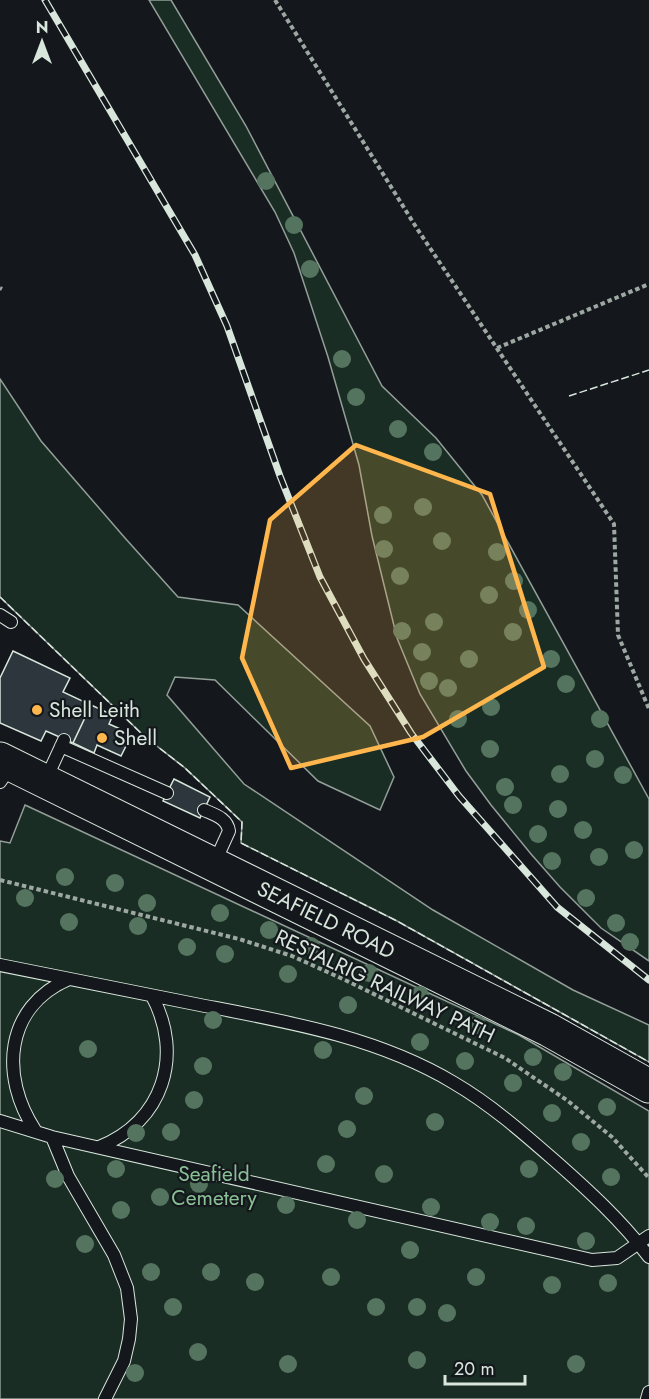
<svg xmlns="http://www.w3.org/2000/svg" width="649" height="1399" viewBox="0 0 649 1399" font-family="Jost,sans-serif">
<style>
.green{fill:#1a2d24;stroke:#939e99;stroke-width:1.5}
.building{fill:#2c363c;stroke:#d8e6dc;stroke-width:1.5}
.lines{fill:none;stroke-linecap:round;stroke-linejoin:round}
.service-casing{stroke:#d8e6dc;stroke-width:14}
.primary-casing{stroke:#d8e6dc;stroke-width:35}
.path{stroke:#9da8a2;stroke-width:4;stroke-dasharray:4.5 3;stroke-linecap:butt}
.service{stroke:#14181c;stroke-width:12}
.primary{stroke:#14181c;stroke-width:33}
.rail-casing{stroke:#d8e6dc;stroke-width:7}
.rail{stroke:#14181c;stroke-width:4.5;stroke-dasharray:14;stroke-linecap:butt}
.fence{stroke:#d8e6dc;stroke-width:1.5;stroke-dasharray:8 3;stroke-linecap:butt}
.tree{fill:#55745f}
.marked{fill:#ffb74d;fill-opacity:0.2;stroke:#ffb74d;stroke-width:4.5;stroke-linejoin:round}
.poi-dot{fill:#ffb74d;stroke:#14181c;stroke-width:2}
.labels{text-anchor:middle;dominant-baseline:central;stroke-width:4.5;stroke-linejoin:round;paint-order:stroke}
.poi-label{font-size:21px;fill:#d8e6dc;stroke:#14181c;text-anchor:start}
.street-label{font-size:21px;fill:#d8e6dc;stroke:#14181c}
.park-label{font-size:21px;fill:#8ac095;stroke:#14181c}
</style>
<rect width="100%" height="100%" fill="#14181c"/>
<path class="green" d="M149 0H171L246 126 382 386 436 438 482 495 649 799V961L601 928 560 887 531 854 491 805 466 771 420 694 397 638 372 536 359 465 328 357 294 253 275 212Z
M0 379 41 441 125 538 178 597 238 605 370 726 394 777 380 810 318 781 215 680 175 677 167 695 244 784 433 910 573 990 649 1025V1062L397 921 241 843 242 822 185 768 144 736 0 597Z
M25 805 519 1035 649 1111V1399H0V841L10 843Z"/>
<path class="building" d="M13 651 70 678 63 692 91 705 73 743 46 731 41 741 0 723V678Z
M91 705 113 715 109 724 132 734 121 756 97 745 94 753 73 743Z
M174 779 210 797 200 818 163 801Z"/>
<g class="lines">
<defs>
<path id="service" d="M0 615 11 622
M61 746 167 793
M46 779 64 740
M0 782 11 766
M204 810C215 815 227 818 229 831L214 864
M0 965C65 978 130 991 195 1004 283 1021 376 1036 454 1083 490 1104 522 1132 554 1160 588 1190 622 1221 649 1257
M0 1121 52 1137 592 1260 617 1258 649 1236
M35 1130C0 1077 4 1007 69 979
M52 1137 68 1176 114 1255 127 1288 131 1319 129 1339 124 1361 105 1399
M99 1147C163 1122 184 1055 152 996
M647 1399 649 1392"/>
<path id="primary" d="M0 759 549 1030 649 1086"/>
</defs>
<use href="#service" class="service-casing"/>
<use href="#primary" class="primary-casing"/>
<path class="path" d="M275 0 416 227 614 524 618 635 649 709
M0 288 2 289
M497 348 649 284
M0 880 239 939 292 956 343 979 505 1058 568 1101 612 1137 649 1178"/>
<use href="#service" class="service"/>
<use href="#primary" class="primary"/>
<defs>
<path id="rail" d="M45 0 195 255 227 326 280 476 320 577 364 659 411 733 459 796 557 907 649 980"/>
</defs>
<use href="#rail" class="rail-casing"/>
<use href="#rail" class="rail"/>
<path class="fence" d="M569 396 649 370
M0 597 144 736 185 768 242 822 241 843 397 921 649 1062"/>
</g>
<g class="tree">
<circle cx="266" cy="181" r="9"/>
<circle cx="294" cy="225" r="9"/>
<circle cx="310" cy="269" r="9"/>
<circle cx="342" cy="359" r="9"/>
<circle cx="356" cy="397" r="9"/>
<circle cx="398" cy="429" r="9"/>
<circle cx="433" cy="452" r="9"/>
<circle cx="423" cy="507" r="9"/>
<circle cx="383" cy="515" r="9"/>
<circle cx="442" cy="541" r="9"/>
<circle cx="384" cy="549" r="9"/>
<circle cx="497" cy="552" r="9"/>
<circle cx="400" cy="576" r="9"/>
<circle cx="514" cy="581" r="9"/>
<circle cx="489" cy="595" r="9"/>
<circle cx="528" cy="610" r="9"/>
<circle cx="434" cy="622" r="9"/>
<circle cx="402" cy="631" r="9"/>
<circle cx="513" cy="632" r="9"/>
<circle cx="422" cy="652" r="9"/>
<circle cx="469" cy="659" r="9"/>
<circle cx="551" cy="659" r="9"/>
<circle cx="429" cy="681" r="9"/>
<circle cx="566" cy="684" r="9"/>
<circle cx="448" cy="688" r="9"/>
<circle cx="491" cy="707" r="9"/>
<circle cx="458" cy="719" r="9"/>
<circle cx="600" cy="719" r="9"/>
<circle cx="490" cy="749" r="9"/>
<circle cx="595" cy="759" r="9"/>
<circle cx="560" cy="774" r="9"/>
<circle cx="623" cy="775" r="9"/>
<circle cx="505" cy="787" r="9"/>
<circle cx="513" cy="805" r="9"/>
<circle cx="558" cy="809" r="9"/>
<circle cx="583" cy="830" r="9"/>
<circle cx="538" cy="834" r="9"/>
<circle cx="634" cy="850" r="9"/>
<circle cx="599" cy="857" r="9"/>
<circle cx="552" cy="861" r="9"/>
<circle cx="65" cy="877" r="9"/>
<circle cx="115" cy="883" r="9"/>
<circle cx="25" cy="898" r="9"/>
<circle cx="586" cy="898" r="9"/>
<circle cx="147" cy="903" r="9"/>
<circle cx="220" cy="913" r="9"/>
<circle cx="69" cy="922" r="9"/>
<circle cx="616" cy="923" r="9"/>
<circle cx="138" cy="926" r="9"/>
<circle cx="269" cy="930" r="9"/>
<circle cx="630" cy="942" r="9"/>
<circle cx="311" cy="946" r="9"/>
<circle cx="187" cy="947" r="9"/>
<circle cx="225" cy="954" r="9"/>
<circle cx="369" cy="973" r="9"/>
<circle cx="288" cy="974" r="9"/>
<circle cx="420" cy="995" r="9"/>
<circle cx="348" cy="1005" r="9"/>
<circle cx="213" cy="1020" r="9"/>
<circle cx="477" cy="1025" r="9"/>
<circle cx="420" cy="1042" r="9"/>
<circle cx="88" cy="1049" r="9"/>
<circle cx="323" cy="1050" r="9"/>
<circle cx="533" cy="1057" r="9"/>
<circle cx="465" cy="1061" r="9"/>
<circle cx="203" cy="1066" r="9"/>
<circle cx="563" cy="1072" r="9"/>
<circle cx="513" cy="1083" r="9"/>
<circle cx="364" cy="1096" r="9"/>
<circle cx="194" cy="1100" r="9"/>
<circle cx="607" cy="1107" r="9"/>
<circle cx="552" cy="1113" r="9"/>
<circle cx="435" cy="1122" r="9"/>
<circle cx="347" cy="1129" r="9"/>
<circle cx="171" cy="1132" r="9"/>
<circle cx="136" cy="1133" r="9"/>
<circle cx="581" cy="1142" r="9"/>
<circle cx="326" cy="1164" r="9"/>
<circle cx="116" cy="1169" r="9"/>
<circle cx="529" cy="1169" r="9"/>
<circle cx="384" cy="1174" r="9"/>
<circle cx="611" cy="1177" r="9"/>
<circle cx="55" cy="1179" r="9"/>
<circle cx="199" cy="1184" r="9"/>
<circle cx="160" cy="1197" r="9"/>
<circle cx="286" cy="1205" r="9"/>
<circle cx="431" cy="1207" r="9"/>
<circle cx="121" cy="1210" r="9"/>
<circle cx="357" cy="1220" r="9"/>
<circle cx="490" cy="1222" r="9"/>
<circle cx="526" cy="1226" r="9"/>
<circle cx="586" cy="1241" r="9"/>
<circle cx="85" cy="1244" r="9"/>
<circle cx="410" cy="1250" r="9"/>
<circle cx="151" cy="1272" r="9"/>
<circle cx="211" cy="1272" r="9"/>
<circle cx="331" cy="1277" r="9"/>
<circle cx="476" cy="1277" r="9"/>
<circle cx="255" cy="1282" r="9"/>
<circle cx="608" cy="1283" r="9"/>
<circle cx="552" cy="1285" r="9"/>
<circle cx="173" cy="1307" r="9"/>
<circle cx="376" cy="1307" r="9"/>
<circle cx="417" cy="1307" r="9"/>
<circle cx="447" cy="1313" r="9"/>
<circle cx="198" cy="1352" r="9"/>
<circle cx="417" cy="1360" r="9"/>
<circle cx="288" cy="1364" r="9"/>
<circle cx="576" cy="1364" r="9"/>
<circle cx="135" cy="1373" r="9"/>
</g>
<path class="marked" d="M356 445 490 494 544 667 423 737 291 768 242 658 270 520Z"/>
<g class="poi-dot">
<circle cx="37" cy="710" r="6"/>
<circle cx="102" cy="738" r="6"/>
</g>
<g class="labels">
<g class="poi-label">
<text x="49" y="710">Shell Leith</text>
<text x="114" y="738">Shell</text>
</g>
<g class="street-label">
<text transform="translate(326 920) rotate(26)">SEAFIELD ROAD</text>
<text transform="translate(385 986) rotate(25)">RESTALRIG RAILWAY PATH</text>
</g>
<g class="park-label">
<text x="214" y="1174">Seafield<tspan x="214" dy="24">Cemetery</tspan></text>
</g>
</g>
<g transform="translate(42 42)" stroke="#14181c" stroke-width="4.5" paint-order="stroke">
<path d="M0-4.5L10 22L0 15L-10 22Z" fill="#d8e6dc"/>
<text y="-9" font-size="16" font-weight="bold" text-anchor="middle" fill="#d8e6dc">N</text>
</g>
<path d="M445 1375v9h80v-9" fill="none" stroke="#d8e6dc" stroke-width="3"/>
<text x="454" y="1375" font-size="18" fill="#d8e6dc" stroke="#14181c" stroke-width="4.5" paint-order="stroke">20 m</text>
</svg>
